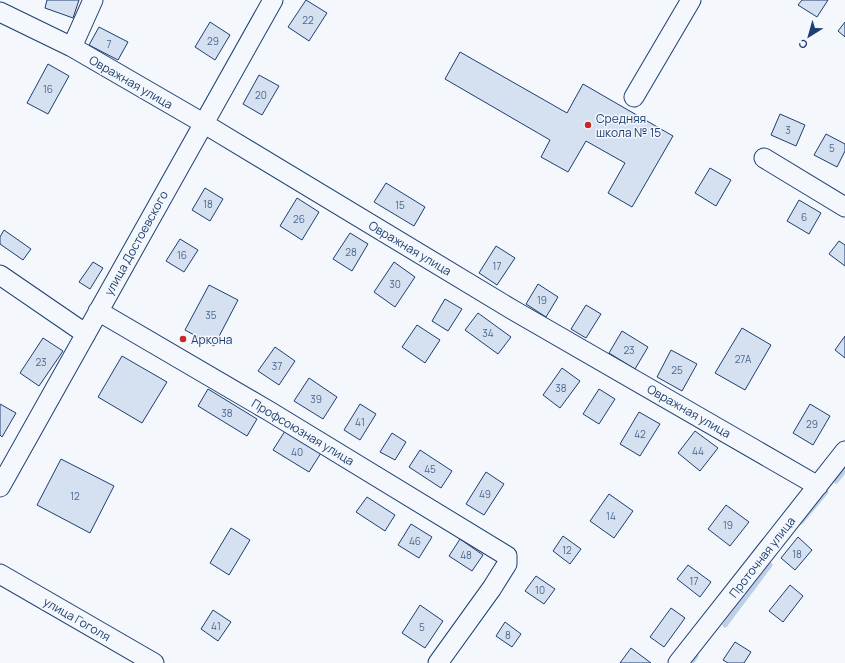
<svg xmlns="http://www.w3.org/2000/svg" width="845" height="663" viewBox="0 0 845 663" font-family="Manrope,sans-serif">
<style>
.lines{fill:none;stroke-linecap:round;stroke-linejoin:round}
.stream{stroke:#bed0e5;stroke-width:5}
.building{fill:#d5e0f0;stroke:#1d3f73}
.minor-casing{stroke:#1d3f73;stroke-width:21}
.minor{stroke:#f4f7fb;stroke-width:19}
.poi-dot{fill:#c62828;stroke:#f4f7fb;stroke-width:1.5}
.labels{text-anchor:middle;dominant-baseline:central;stroke-width:3;stroke-linejoin:round;paint-order:stroke}
.number-label{font-size:10px;fill:#4b6792}
.street-label{font-size:12px;fill:#1d3f73;stroke:#f4f7fb}
.poi-label{font-size:12px;fill:#1d3f73;stroke:#f4f7fb;text-anchor:start}
</style>
<rect width="100%" height="100%" fill="#f4f7fb"/>
<g class="lines">
<path class="stream" d="M836 481 845 470
M801 522 826 492
M725 625 770 565
M691 663 696 656"/>
</g>
<path class="building" d="M47 0H79L73 18 45 8Z
M306 0 327 13 309 41 288 27Z
M802 0H828L817 17 798 5Z
M210 22 230 35 215 60 195 47Z
M845 22V37L838 31Z
M99 27 128 42 118 60 89 45Z
M460 52 567 113 583 84 673 136 632 207 608 193 625 163 586 141 568 172 541 157 550 140 445 79Z
M48 64 69 76 48 114 27 103Z
M259 75 279 86 262 115 243 104Z
M780 114 805 125 796 146 771 135Z
M826 134 845 144V151L837 167 814 155Z
M710 168 731 180 716 206 695 193Z
M386 183 425 207 414 226 374 202Z
M205 188 223 199 210 221 192 210Z
M297 198 319 212 302 240 280 226Z
M799 200 821 213 809 234 787 221Z
M4 230 31 249 23 260 0 244V237Z
M350 233 368 244 352 271 333 259Z
M180 239 198 250 184 272 166 261Z
M839 241 845 245V266L829 254Z
M496 246 515 258 497 285 479 273Z
M93 262 103 268 90 289 79 282Z
M394 262 415 277 395 307 374 292Z
M538 284 558 297 546 317 526 304Z
M209 285 238 300 214 346 185 330Z
M445 299 462 309 448 331 432 321Z
M586 305 601 314 586 338 571 329Z
M478 313 511 337 498 354 465 330Z
M417 325 440 340 425 363 402 347Z
M742 328 771 345 745 390 715 373Z
M622 331 648 347 635 369 609 353Z
M845 336V358L835 350Z
M43 338 63 351 39 386 20 373Z
M275 347 295 361 279 385 258 371Z
M671 350 697 364 682 391 657 377Z
M122 356 167 382 142 423 98 397Z
M562 368 580 381 560 408 543 395Z
M309 378 337 397 323 419 294 401Z
M208 389 257 419 247 436 198 406Z
M599 389 615 399 599 424 583 414Z
M0 404 16 413 2 437 0 435Z
M360 404 376 414 360 440 344 430Z
M810 404 830 416 813 445 793 433Z
M639 412 660 424 640 456 620 444Z
M285 431 321 453 309 472 273 450Z
M695 431 718 448 700 471 678 453Z
M392 433 406 442 395 460 380 452Z
M420 450 452 471 441 488 409 467Z
M61 459 114 486 90 533 37 505Z
M486 472 504 484 484 515 466 504Z
M609 494 633 511 614 538 590 521Z
M367 497 395 515 385 531 356 512Z
M726 505 749 522 730 546 708 529Z
M411 524 432 537 419 558 398 545Z
M231 528 250 540 229 575 210 563Z
M563 536 581 549 570 564 553 551Z
M798 537 812 550 795 570 781 558Z
M460 539 483 555 472 571 449 556Z
M688 565 711 582 700 597 677 579Z
M536 576 555 589 544 604 525 591Z
M790 585 803 596 783 622 769 611Z
M420 605 443 621 425 648 402 633Z
M671 608 685 618 664 647 650 637Z
M213 610 231 622 218 641 201 629Z
M505 622 521 634 512 647 496 636Z
M735 642 751 652 744 663H728L723 660Z
M631 648 651 663H620Z"/>
<g class="lines">
<defs>
<path id="minor" d="M0 12 72 47 203 123 513 310 818 486
M72 47 93 0
M634 97 691 0
M764 158 845 207
M0 275 86 334
M98 311 269 411 507 556V564L492 588 438 663
M0 487 273 0
M0 574 154 663
M678 663 845 451"/>
</defs>
<use href="#minor" class="minor-casing"/>
<use href="#minor" class="minor"/>
</g>
<g class="poi-dot">
<circle cx="588" cy="125" r="4"/>
<circle cx="183" cy="339" r="4"/>
</g>
<g class="labels">
<g class="number-label">
<text x="308" y="20">22</text>
<text x="213" y="41">29</text>
<text x="109" y="44">7</text>
<text x="48" y="89">16</text>
<text x="261" y="95">20</text>
<text x="788" y="130">3</text>
<text x="832" y="148">5</text>
<text x="208" y="204">18</text>
<text x="400" y="205">15</text>
<text x="804" y="217">6</text>
<text x="299" y="219">26</text>
<text x="351" y="252">28</text>
<text x="182" y="255">16</text>
<text x="497" y="266">17</text>
<text x="395" y="284">30</text>
<text x="542" y="300">19</text>
<text x="211" y="315">35</text>
<text x="488" y="333">34</text>
<text x="629" y="350">23</text>
<text x="743" y="359">27А</text>
<text x="41" y="362">23</text>
<text x="277" y="366">37</text>
<text x="677" y="370">25</text>
<text x="561" y="388">38</text>
<text x="316" y="399">39</text>
<text x="227" y="413">38</text>
<text x="360" y="422">41</text>
<text x="812" y="424">29</text>
<text x="640" y="434">42</text>
<text x="698" y="451">44</text>
<text x="297" y="452">40</text>
<text x="430" y="469">45</text>
<text x="485" y="494">49</text>
<text x="75" y="496">12</text>
<text x="611" y="516">14</text>
<text x="728" y="525">19</text>
<text x="415" y="541">46</text>
<text x="567" y="550">12</text>
<text x="797" y="554">18</text>
<text x="466" y="555">48</text>
<text x="694" y="581">17</text>
<text x="540" y="590">10</text>
<text x="216" y="626">41</text>
<text x="422" y="627">5</text>
<text x="508" y="635">8</text>
</g>
<g class="street-label">
<text transform="translate(131 82) rotate(30)">Овражная улица</text>
<text transform="translate(136 243) rotate(-61)">улица Достоевского</text>
<text transform="translate(410 248) rotate(31)">Овражная улица</text>
<text transform="translate(689 411) rotate(30)">Овражная улица</text>
<text transform="translate(303 432) rotate(31)">Профсоюзная улица</text>
<text transform="translate(762 557) rotate(-52)">Проточная улица</text>
<text transform="translate(77 619) rotate(30)">улица Гоголя</text>
</g>
<g class="poi-label">
<text x="596" y="118">Средняя<tspan x="596" dy="14">школа № 15</tspan></text>
<text x="191" y="339">Аркона</text>
</g>
</g>
<g transform="translate(809 36) rotate(217)" stroke="#f4f7fb" stroke-width="3" paint-order="stroke">
<path d="M0-3L7 15L0 10L-7 15Z" fill="#1d3f73"/>
<text y="-6" font-size="11" font-weight="bold" text-anchor="middle" fill="#1d3f73">С</text>
</g>
</svg>
